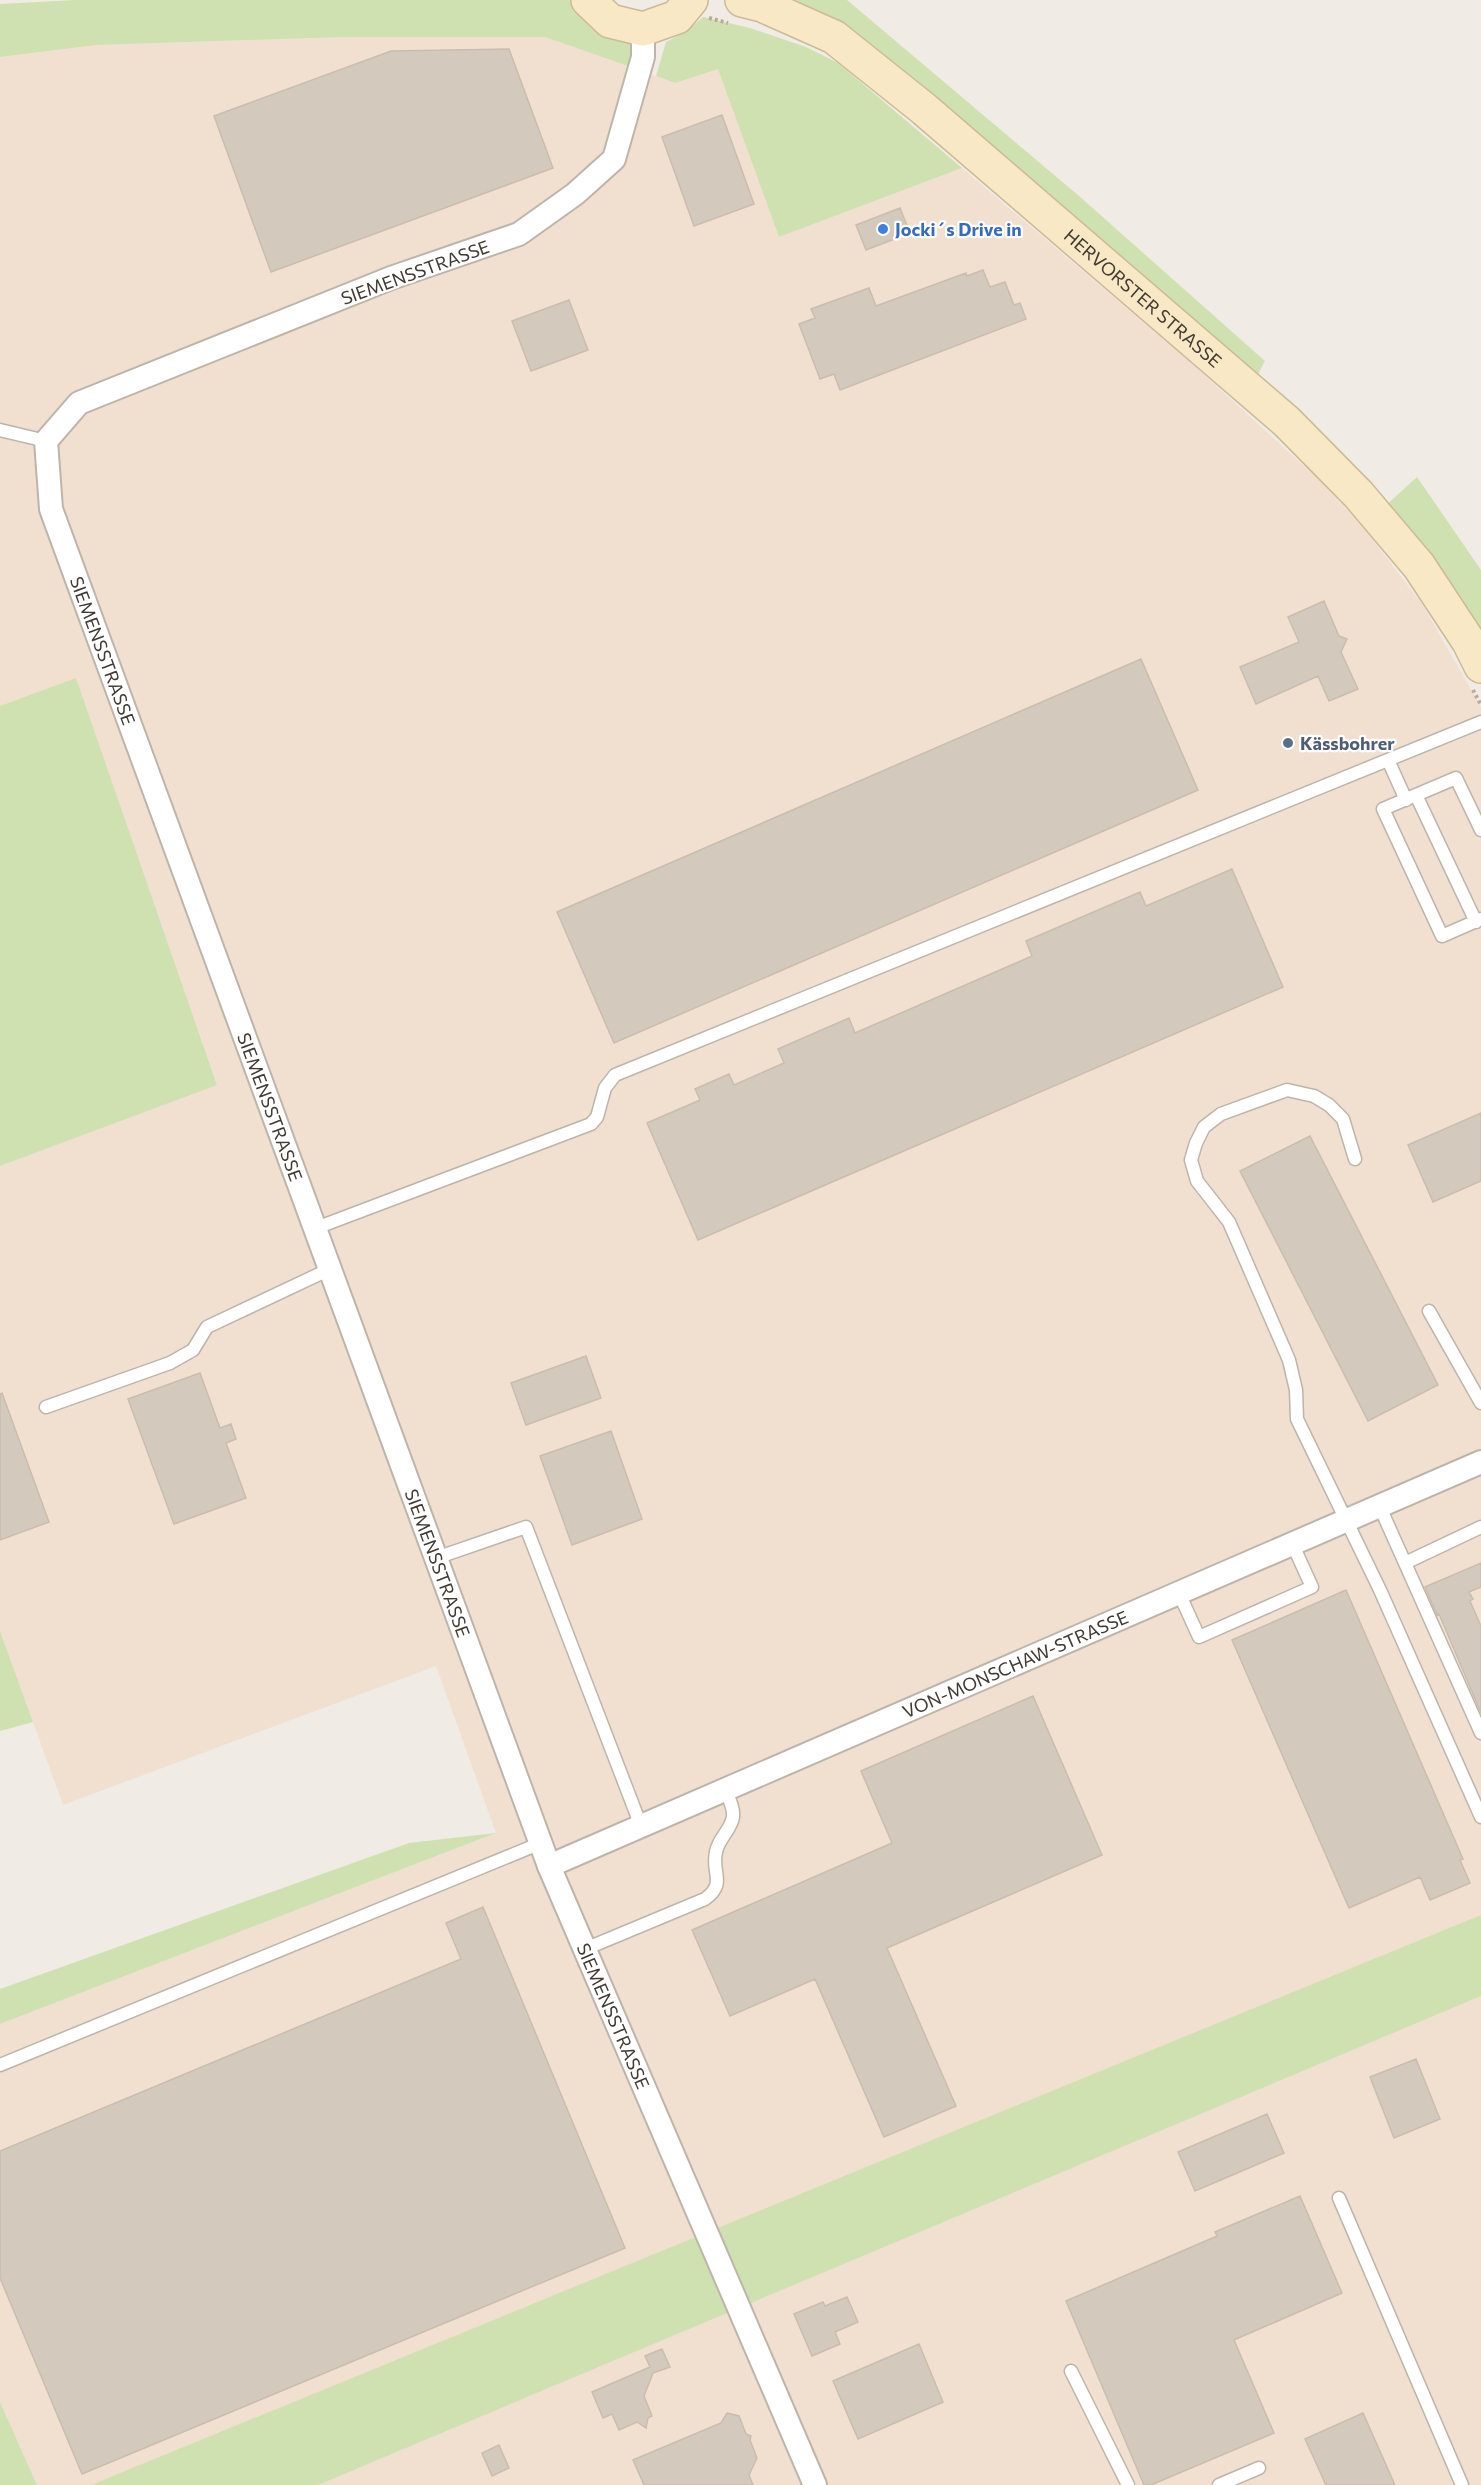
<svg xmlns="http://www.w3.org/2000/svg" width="1481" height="2485" viewBox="0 0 1481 2485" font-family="Commissioner,sans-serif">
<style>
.commercial{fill:#f1e0d0}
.green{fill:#cfe1b0}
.building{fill:#d3c9bd;stroke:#cabdae;stroke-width:1.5}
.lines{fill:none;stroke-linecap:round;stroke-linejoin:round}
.lane-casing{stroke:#bdb5aa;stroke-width:15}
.street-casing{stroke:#bdb5aa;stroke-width:26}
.secondary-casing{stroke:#ccba97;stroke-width:36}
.path{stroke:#bbac9a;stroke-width:4;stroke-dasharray:3 3;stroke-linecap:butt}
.lane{stroke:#fff;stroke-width:12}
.street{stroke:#fff;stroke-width:22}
.secondary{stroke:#f9e8c5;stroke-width:33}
.shop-dot{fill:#3f7fe0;stroke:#fff;stroke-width:2}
.service-dot{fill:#5c6f8a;stroke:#fff;stroke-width:2}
.labels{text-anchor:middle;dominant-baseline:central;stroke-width:4.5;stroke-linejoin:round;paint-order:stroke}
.shop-label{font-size:18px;font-weight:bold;fill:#366cbe;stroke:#fff;text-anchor:start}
.street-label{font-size:18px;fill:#413b34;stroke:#fff}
.service-label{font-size:18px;font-weight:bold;fill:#4e5e75;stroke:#fff;text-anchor:start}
</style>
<rect width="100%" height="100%" fill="#f0ebe4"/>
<path class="commercial" d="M344 37H545L675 83 718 68 779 237 962 168 1191 363 1316 477 1363 527 1422 604 1481 707V2485H37L0 2402V2024L496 1833 436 1666 63 1805 0 1631V1166L217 1084 76 679 0 706V57L97 45Z"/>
<path class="green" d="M76 0H570C586 32 609 41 643 45L639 70 545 37H344L97 45 0 57V4Z
M780 0H847L1079 196 1265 361 1253 384Z
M703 17 750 28 806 47 838 63 962 168 779 237 718 69 675 83 656 76 666 42 686 32Z
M1417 477 1481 570V648L1383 508Z
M76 678 217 1085 0 1166V706Z
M0 1631 33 1722 0 1731Z
M496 1833 0 2024V1989L409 1843Z
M1481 1915V1996L318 2485H91Z
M0 2402 37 2485H0Z"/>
<path class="building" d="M509 49 553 168 271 272 214 116 391 51Z
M722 115 754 204 694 226 662 137Z
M900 208 910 233 866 250 856 225Z
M983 270 990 287 1005 282 1014 305 1020 303 1026 319 840 390 834 374 820 379 799 324 815 318 811 309 869 288 876 306 966 273 967 276Z
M569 300 588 350 531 371 512 321Z
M1324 601 1339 636 1347 639 1341 652 1358 689 1329 701 1318 676 1256 704 1240 667 1299 642 1288 617Z
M1141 659 1198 790 614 1043 557 912Z
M1232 869 1283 987 698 1240 647 1123 700 1100 695 1089 729 1074 734 1085 784 1063 778 1049 849 1018 855 1033 1032 956 1026 941 1140 892 1146 906Z
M1481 1113V1181L1433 1202 1408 1145Z
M1310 1136 1438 1385 1368 1421 1240 1171Z
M586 1356 601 1398 526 1425 511 1383Z
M200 1373 220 1428 231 1424 236 1439 226 1443 246 1498 174 1524 128 1399Z
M2 1393 49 1522 0 1540V1394Z
M611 1431 642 1519 572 1545 540 1456Z
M1481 1563V1587L1469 1592 1473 1599 1470 1601 1481 1626V1713L1439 1614 1437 1615 1425 1587Z
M1346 1590 1463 1859 1460 1860 1470 1883 1430 1900 1420 1877 1349 1908 1232 1640Z
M1033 1696 1102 1855 887 1948 956 2106 884 2137 815 1979 730 2016 692 1930 892 1843 861 1771Z
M483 1907 625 2248 82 2474 0 2278V2151L461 1959 446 1923Z
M1416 2059 1440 2119 1394 2138 1370 2077Z
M1267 2114 1284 2153 1195 2191 1178 2152Z
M1300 2196 1342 2293 1234 2340 1274 2433 1151 2485H1144L1066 2301 1217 2236 1215 2232Z
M847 2297 858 2322 835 2332 840 2344 812 2356 794 2314 823 2302 825 2306Z
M919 2344 943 2402 858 2439 833 2381Z
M662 2349 670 2367 653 2373 644 2396 652 2416 648 2418 646 2428 637 2422 619 2430 612 2414 603 2418 592 2392 650 2367 645 2356Z
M727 2413 739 2416 746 2434 751 2436 750 2440 757 2458 749 2475 753 2485H644L633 2460 721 2423Z
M1363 2413 1395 2485H1326L1305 2439Z
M499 2445 509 2468 492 2476 482 2453Z"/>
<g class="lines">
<defs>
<path id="lane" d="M0 430 46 441
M1388 760 1406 800
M1416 795 1476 922
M1481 830 1456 778 1383 809 1442 936 1481 919
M1355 1159 1343 1119 1329 1105 1314 1096 1287 1090 1221 1114 1204 1127 1196 1143 1191 1160 1197 1181 1229 1222 1289 1360 1296 1390 1297 1419 1380 1590 1481 1817
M316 1228 591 1124 597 1117 605 1088 615 1075 1481 722
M1429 1311 1481 1403
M46 1407 170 1363 193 1350 207 1327 330 1269
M1379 1505 1481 1733
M436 1558 526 1527 641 1826
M1405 1563 1481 1527
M1178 1591 1199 1637 1312 1587 1292 1543
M585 1949 705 1899C727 1883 711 1873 716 1852 718 1839 731 1830 733 1817 734 1807 729 1799 725 1790
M0 2065 541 1843
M1339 2198 1462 2485
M1071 2371 1128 2485
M1219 2485 1259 2468"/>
<g id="street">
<path id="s1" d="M643 29V57L614 159 575 194 519 234 391 278 79 403 46 441 51 509 549 1866 815 2485"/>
<path id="s2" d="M549 1866 1481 1462"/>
</g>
<g id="secondary">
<path d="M588 0 610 21 643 29 677 17 691 0"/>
<path id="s3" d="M742 0 762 5 834 37 924 109 1287 422 1358 494 1419 566 1469 642 1481 666"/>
</g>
</defs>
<use href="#lane" class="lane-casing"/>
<use href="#street" class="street-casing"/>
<use href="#secondary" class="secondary-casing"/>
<path class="path" d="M709 18 728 23
M1473 690 1481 705"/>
<use href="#lane" class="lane"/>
<use href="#street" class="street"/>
<use href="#secondary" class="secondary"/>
</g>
<circle class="shop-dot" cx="883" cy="229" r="6"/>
<circle class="service-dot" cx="1288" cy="743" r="6"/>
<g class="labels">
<g class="shop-label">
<text x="895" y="229">Jocki´s Drive in</text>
</g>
<g class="street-label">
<text transform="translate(415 272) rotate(-20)">SIEMENSSTRASSE</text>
<text stroke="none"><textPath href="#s3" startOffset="504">HERVORSTER STRASSE</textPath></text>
<text stroke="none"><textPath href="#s1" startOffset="996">SIEMENSSTRASSE</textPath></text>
<text stroke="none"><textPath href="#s1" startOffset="1482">SIEMENSSTRASSE</textPath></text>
<text stroke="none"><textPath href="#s1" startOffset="1968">SIEMENSSTRASSE</textPath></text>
<text stroke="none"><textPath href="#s2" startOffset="508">VON-MONSCHAW-STRASSE</textPath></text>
<text stroke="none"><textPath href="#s1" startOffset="2454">SIEMENSSTRASSE</textPath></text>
</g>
<g class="service-label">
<text x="1300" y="743">Kässbohrer</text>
</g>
</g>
</svg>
